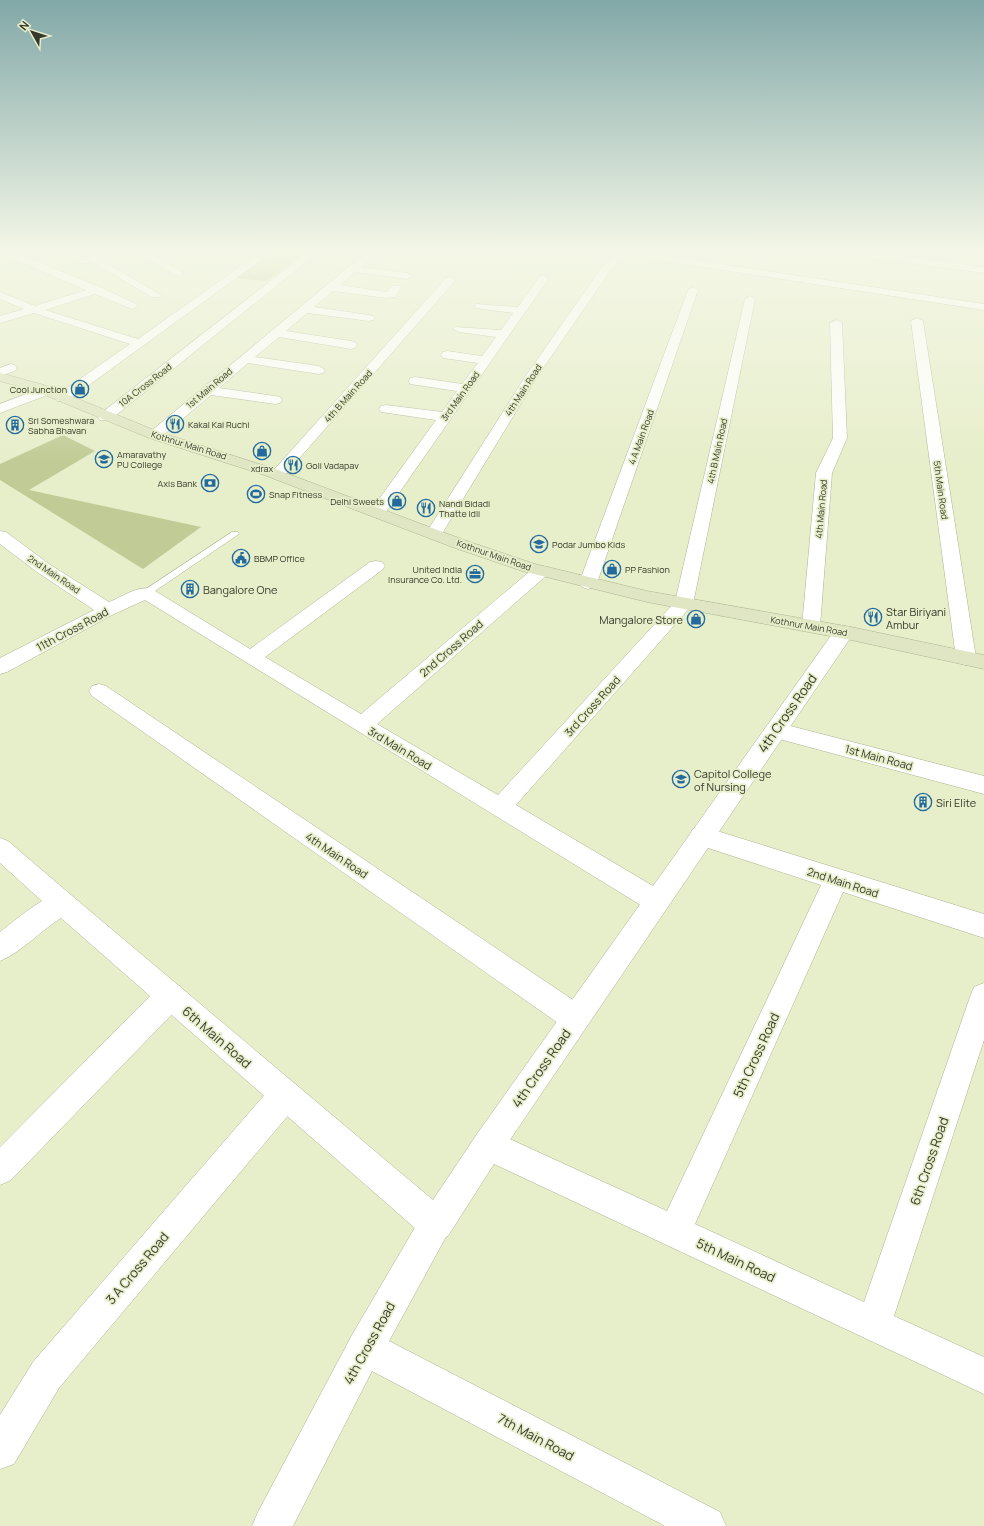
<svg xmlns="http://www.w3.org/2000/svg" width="984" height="1526" viewBox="0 0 984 1526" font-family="Manrope,sans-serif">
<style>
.green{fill:#c1cb95}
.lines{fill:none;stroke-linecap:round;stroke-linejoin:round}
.service-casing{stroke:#adb492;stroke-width:1}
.minor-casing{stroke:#adb492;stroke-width:1}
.tertiary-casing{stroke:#adb492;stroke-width:1}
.secondary-casing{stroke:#adb492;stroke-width:1}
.service{fill:#fff;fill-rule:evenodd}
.minor{fill:#fff;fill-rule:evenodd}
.tertiary{fill:#fff;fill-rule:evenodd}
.secondary{fill:#e0e5c3;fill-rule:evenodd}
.labels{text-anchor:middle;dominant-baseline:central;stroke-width:3.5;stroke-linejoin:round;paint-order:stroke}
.far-street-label{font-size:9px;fill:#36392b;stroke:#e7eeca}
.far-poi-label{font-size:9px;fill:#36392b;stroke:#e7eeca;text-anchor:start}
.poi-label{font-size:11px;fill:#36392b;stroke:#e7eeca;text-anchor:start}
.street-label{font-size:11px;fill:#36392b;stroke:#e7eeca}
.near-street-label{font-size:13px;fill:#36392b;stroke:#e7eeca}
</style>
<rect width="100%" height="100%" fill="#e7eeca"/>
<path class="green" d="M276 250H308L266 281 234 278Z
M63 435 95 451 29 490 201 527 143 569 0 480V464Z"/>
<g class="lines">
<defs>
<path id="service" d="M232 532H238L239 534 149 595H143V591Z"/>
<path id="minor" d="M0 250H9L102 288 136 304 138 306 132 309 95 294 45 310 138 339 263 250H275L67 401H57L55 398 57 395 130 344 34 313 0 323V316L24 309 0 299V292L35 306 86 290 0 254Z
M60 250H72L85 258 114 250H131L101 260 161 295 160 297H152L92 262C79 266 69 259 60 250Z
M132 250H145L184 273 179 276 175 275Z
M310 250H321L110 420H100L98 417 100 414Z
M369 250 379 251 361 267 407 273 412 276 407 279 355 272 340 285 386 292 392 286H400L401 288 395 297 386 298 333 291 314 307 369 315 373 316 375 318 373 320 369 321 307 313 286 331 351 341 355 342 357 345 355 348 351 349 279 337 255 357 319 366 325 370 323 373 319 374 248 363 219 388 275 396 280 397 282 400 280 403 275 404 211 395 160 438H150L148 435 150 432Z
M617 250H629L984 304V310L624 255 610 271 537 377 440 537 434 538 428 537 426 533 525 377 602 267Z
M829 250H858L984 267V273L834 253Z
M544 275 549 278 383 516 377 518 371 516 369 513 436 420 381 412 379 409 381 406 386 405 442 412 457 391 410 384 409 381 410 378 415 377 462 384 478 363 443 358 441 355 443 352 447 351 482 356 496 337 459 332 453 329 455 327 501 330 513 313 476 308 474 306 476 304 518 307 540 276Z
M450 277 455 280 454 282 282 478H272L269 475 272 472 446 278Z
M693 287 698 290 597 583 594 587 588 589 582 587 579 583 688 290Z
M750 296 755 299 693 604 516 805 665 893 669 901 665 909 656 912 647 909 145 600 114 614 7 672 0 674V658L94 610 37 572 0 544V531L6 532 49 564 109 602C122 597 138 585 152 589L250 649 370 562 376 561 382 562 385 566 382 570 265 657 361 714 535 567 541 566 547 567 550 571 547 575 377 724 498 795 675 602 745 299Z
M917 318 923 321 976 658 973 663 966 665 959 663 956 658 911 321Z
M836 320 842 323 847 438 832 473 820 626 818 630 811 632 804 630 802 626 816 473 833 438 830 323Z
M11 364 15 365 17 368 15 371 0 376V368Z
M45 387 50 388 52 391 50 394 0 413V404Z
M99 684 106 686 585 1008 589 1018 585 1028 575 1032 565 1028 92 696 89 691 92 686Z
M775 722 984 776V794L768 736 764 730 768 724Z
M701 826 984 914V938L843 892 695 1224 864 1302 970 997 974 987 984 983V1040L894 1316 984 1357V1394L477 1156 472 1145 477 1134 488 1129 667 1211 821 885 693 843 689 836 693 829Z
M0 838 8 841 71 895 75 903 71 911 62 915 53 911 0 863Z
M170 982 180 986 184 996 180 1006 11 1180 0 1185V1147L160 986Z
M285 1080 296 1084 300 1095 296 1106 59 1388 14 1464 0 1469V1415L33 1362 274 1084Z
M436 1207 448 1212 453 1224 389 1341 720 1512 726 1526H665L372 1371 293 1526H252L258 1512 352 1335 424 1212Z"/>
<path id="tertiary" d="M844 626 851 627 853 632 851 637 499 1156 448 1236 436 1241 424 1236 61 918C40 931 22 952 0 961V932C19 917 39 900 62 891L71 895 433 1200 477 1134 837 627Z"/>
<path id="secondary" d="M0 373 44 385 159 432 275 469 464 540 535 564 647 591 851 627 984 655V669L851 640 647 602 522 571 452 547 264 475 149 438 35 391 0 381Z"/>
</defs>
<use href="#service" class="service-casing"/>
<use href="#minor" class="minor-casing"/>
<use href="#tertiary" class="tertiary-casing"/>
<use href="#secondary" class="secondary-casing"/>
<use href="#service" class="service"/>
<use href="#minor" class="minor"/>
<use href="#tertiary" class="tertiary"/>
<use href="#secondary" class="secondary"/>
</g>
<linearGradient id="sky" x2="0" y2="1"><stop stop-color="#82a8a8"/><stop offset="0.54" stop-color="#f4f7e7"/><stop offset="1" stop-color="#f4f7e7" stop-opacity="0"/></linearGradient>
<rect width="984" height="464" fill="url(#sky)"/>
<defs>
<symbol id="shop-ring" viewBox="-11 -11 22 22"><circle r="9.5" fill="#e7eeca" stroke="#236a9e" stroke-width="1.5"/><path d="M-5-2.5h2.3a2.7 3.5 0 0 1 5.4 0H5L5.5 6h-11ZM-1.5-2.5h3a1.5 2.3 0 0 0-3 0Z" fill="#236a9e"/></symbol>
<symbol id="restaurant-ring" viewBox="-11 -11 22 22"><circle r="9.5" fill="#e7eeca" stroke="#236a9e" stroke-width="1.5"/><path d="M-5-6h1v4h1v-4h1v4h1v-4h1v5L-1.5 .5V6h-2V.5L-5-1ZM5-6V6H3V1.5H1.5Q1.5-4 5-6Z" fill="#236a9e"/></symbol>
<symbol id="building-ring" viewBox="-11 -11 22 22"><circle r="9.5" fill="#e7eeca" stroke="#236a9e" stroke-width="1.5"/><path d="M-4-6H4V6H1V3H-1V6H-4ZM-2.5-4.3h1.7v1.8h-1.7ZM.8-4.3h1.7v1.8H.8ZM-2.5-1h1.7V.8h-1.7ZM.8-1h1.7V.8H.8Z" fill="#236a9e"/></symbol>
<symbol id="university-ring" viewBox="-11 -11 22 22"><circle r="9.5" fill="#e7eeca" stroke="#236a9e" stroke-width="1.5"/><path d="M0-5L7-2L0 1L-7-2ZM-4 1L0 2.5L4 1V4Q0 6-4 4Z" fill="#236a9e"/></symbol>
<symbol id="bank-ring" viewBox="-11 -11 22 22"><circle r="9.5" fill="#e7eeca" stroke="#236a9e" stroke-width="1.5"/><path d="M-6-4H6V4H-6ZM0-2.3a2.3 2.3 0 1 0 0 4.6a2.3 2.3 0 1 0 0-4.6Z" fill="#236a9e"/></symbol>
<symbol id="stadium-ring" viewBox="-11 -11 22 22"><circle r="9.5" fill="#e7eeca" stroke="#236a9e" stroke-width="1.5"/><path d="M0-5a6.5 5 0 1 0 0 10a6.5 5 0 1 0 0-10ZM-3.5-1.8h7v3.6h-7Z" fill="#236a9e"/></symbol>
<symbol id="school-ring" viewBox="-11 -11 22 22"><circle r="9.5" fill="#e7eeca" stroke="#236a9e" stroke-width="1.5"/><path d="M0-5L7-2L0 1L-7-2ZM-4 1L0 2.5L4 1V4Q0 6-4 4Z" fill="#236a9e"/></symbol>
<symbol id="civic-ring" viewBox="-11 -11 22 22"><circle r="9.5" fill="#e7eeca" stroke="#236a9e" stroke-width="1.5"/><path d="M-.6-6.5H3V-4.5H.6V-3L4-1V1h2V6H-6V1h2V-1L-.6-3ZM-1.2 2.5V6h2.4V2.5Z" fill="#236a9e"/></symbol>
<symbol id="office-ring" viewBox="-11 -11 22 22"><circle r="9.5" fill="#e7eeca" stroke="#236a9e" stroke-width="1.5"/><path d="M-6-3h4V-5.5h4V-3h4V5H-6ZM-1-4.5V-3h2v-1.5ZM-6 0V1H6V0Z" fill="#236a9e"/></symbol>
</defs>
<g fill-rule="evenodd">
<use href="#shop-ring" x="70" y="379" width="20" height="20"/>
<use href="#restaurant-ring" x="165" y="414" width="20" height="20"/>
<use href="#building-ring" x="5" y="415" width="20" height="20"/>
<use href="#shop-ring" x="252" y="441" width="20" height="20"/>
<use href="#university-ring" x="94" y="449" width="20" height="20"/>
<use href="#restaurant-ring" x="283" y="455" width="20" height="20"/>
<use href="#bank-ring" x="200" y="473" width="20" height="20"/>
<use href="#stadium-ring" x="246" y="484" width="20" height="20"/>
<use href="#shop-ring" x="387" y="491" width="20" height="20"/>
<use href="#restaurant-ring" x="416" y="498" width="20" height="20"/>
<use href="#school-ring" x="529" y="534" width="20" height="20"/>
<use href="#civic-ring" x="231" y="548" width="20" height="20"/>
<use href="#shop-ring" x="602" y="559" width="20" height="20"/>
<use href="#office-ring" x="465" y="564" width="20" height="20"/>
<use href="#building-ring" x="180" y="579" width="20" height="20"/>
<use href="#restaurant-ring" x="863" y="607" width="20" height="20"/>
<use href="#shop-ring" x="686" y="609" width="20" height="20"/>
<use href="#university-ring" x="671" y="769" width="20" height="20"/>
<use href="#building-ring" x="913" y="792" width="20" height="20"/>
</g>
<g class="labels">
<g class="far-street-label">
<text transform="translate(145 385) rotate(-38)">10A Cross Road</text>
<text transform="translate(209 388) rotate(-40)">1st Main Road</text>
<text transform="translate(523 390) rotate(-57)">4th Main Road</text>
<text transform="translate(348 396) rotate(-48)">4th B Main Road</text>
<text transform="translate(460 396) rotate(-54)">3rd Main Road</text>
<text transform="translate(641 437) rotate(-70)">4 A Main Road</text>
<text transform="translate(189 445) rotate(17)">Kothnur Main Road</text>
<text transform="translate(717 451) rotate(-78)">4th B Main Road</text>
<text transform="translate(941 490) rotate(82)">5th Main Road</text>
<text transform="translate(821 509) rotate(-85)">4th Main Road</text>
<text transform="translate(494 555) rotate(19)">Kothnur Main Road</text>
<text transform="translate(54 574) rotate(34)">2nd Main Road</text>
<text transform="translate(809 626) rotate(10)">Kothnur Main Road</text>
</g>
<g class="far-poi-label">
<text x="67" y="389" text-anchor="end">Cool Junction</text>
<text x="28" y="420">Sri Someshwara<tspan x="28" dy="10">Sabha Bhavan</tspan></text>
<text x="188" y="424">Kakal Kai Ruchi</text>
<text x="117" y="454">Amaravathy<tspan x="117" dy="10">PU College</tspan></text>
<text x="306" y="465">Goli Vadapav</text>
<text x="262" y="468" text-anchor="middle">xdrax</text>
<text x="197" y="483" text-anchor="end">Axis Bank</text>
<text x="269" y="494">Snap Fitness</text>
<text x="384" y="501" text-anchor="end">Delhi Sweets</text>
<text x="439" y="503">Nandi Bidadi<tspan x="439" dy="10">Thatte Idli</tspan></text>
<text x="552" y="544">Podar Jumbo Kids</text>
<text x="254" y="558">BBMP Office</text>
<text x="462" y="569" text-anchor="end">United India<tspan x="462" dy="10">Insurance Co. Ltd.</tspan></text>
<text x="625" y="569">PP Fashion</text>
</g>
<g class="poi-label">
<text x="203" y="589">Bangalore One</text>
<text x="886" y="611">Star Biriyani<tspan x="886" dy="13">Ambur</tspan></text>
<text x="683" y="619" text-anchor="end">Mangalore Store</text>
<text x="694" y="773">Capitol College<tspan x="694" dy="13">of Nursing</tspan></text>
<text x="936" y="802">Siri Elite</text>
</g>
<g class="street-label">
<text transform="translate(72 629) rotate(-28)">11th Cross Road</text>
<text transform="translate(451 648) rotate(-41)">2nd Cross Road</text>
<text transform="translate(592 706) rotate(-48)">3rd Cross Road</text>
<text transform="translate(400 748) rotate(31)">3rd Main Road</text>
<text transform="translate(879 757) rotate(15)">1st Main Road</text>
<text transform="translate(337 855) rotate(34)">4th Main Road</text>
<text transform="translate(843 882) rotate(18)">2nd Main Road</text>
</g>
<g class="near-street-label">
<text transform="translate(787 713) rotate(-55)">4th Cross Road</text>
<text transform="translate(217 1037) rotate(41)">6th Main Road</text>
<text transform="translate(756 1055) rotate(-65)">5th Cross Road</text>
<text transform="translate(541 1068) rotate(-55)">4th Cross Road</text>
<text transform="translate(929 1161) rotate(-71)">6th Cross Road</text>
<text transform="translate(736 1260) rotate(25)">5th Main Road</text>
<text transform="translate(137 1268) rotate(-50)">3 A Cross Road</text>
<text transform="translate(369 1343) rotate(-61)">4th Cross Road</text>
<text transform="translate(536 1437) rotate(28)">7th Main Road</text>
</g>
</g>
<g transform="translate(32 32) rotate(309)" stroke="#e7eeca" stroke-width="3" paint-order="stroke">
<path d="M0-3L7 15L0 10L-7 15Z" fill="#36392b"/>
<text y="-6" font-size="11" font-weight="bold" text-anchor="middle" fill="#36392b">N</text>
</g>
</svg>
